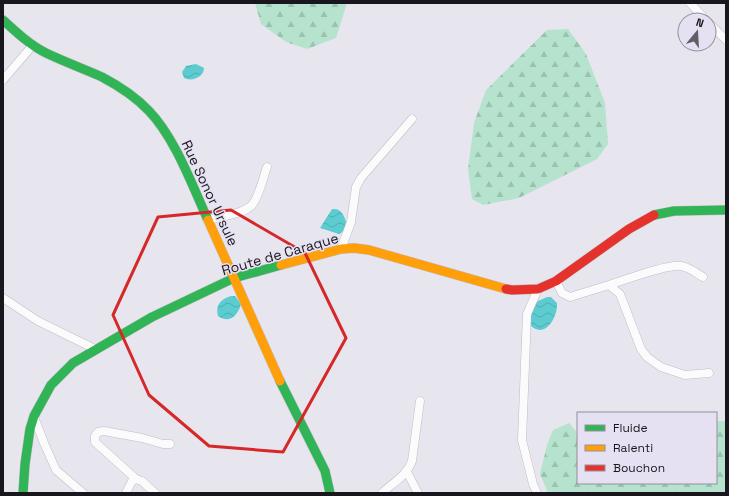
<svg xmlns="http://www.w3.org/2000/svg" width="729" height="496" viewBox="0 0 729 496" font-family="'Space Grotesk',sans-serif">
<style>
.forest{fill:url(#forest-firs)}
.water{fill:url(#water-waves)}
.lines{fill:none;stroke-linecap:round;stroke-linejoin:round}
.street-casing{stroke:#bfbdc4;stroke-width:9}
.fast-casing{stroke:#bfbdc4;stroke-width:10}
.slow-casing{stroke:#bfbdc4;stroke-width:10}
.jam-casing{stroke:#bfbdc4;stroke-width:10}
.street{stroke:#fbfbfc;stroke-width:8}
.fast{stroke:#30b455;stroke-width:9}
.slow{stroke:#ff9f0a;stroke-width:9}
.jam{stroke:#e5322d;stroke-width:9}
.marked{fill:none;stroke:#d62828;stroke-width:3;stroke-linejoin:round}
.labels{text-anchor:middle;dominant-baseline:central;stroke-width:3;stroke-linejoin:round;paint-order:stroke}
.street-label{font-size:14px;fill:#19171d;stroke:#e6e1f2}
</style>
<defs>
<pattern id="forest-firs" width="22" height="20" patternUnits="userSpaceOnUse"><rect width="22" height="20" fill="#b5e3ce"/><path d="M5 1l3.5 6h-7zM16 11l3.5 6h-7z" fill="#9bc2b0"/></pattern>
<pattern id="water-waves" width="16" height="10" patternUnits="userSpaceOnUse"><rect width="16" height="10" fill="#5cccd0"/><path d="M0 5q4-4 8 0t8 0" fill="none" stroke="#4faeb2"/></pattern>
</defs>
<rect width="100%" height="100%" fill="#e7e5ee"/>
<path class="forest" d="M255 3H347L336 38 307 49 286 42 261 24Z
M568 29 586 54 605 103 608 144 597 159 519 198 483 205 472 199 468 169 474 123 486 90 547 30Z
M716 421H726V493H548L540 474 547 445 553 430 569 423 576 431 578 444V483H716Z"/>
<path class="water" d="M196 64 204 68C204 77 192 82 184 78L182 72 186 66Z
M332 209C342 208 344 216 347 224L344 231 339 234 320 228Z
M231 296H235L241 304C238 316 229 324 218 316 215 305 221 299 231 296Z
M547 297H551L557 303C558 317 545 340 530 325V316L536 302Z"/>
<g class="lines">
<defs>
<path id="street" d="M690 3 706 20
M709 23 726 40
M3 80 33 45
M207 220C219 217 244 214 252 205 259 197 263 178 267 167
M341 249 351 222 356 187 361 178 412 119
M556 281 562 293 570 297 609 285 620 294 641 349 647 357 661 367 685 375 709 373
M609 285C625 280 667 264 681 266 689 267 696 273 703 277
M3 298 38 321 95 349
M34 417 44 443 56 470 83 493
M407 472 418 493
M136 479 95 442V436L98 432 104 431 142 438 163 444H170
M126 493 132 481 136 479 142 481 155 493
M382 493C393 483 407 475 412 461L420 401
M537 493 533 484 522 440 527 314 538 289"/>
<path id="fast" d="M3 20C16 32 30 45 46 53 65 62 84 69 102 77 119 86 136 97 149 111 175 138 192 185 208 220
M654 215 674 211 726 210
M280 381 325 471 330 493
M23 493 25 464 30 429 34 416 51 385 73 363 152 317 234 278 281 265"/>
<path id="slow" d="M208 220 280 381
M281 265 341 249 354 248 369 250 506 289"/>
<path id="jam" d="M506 289 512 290 538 289 556 281 629 229 654 215"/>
</defs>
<use href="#street" class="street-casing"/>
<use href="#fast" class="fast-casing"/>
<use href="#slow" class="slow-casing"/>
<use href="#jam" class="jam-casing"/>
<use href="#street" class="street"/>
<use href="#fast" class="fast"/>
<use href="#slow" class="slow"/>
<use href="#jam" class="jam"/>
</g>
<path class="marked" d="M231 210 305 253 346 338 283 452 209 446 149 395 113 315 158 217Z"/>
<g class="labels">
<g class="street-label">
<text transform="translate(210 193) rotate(65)">Rue Sonor Ursule</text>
<text transform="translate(280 254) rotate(-16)">Route de Caraque</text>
</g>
</g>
<rect width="729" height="496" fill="none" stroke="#19171d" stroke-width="8"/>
<rect x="577" y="412" width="140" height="72" fill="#e6e1f2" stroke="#94909d"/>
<rect x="585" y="425" width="20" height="6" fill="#30b455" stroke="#94909d"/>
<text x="613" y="432" font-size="12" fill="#19171d">Fluide</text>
<rect x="585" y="445" width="20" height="6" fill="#ff9f0a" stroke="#94909d"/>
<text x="613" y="452" font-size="12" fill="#19171d">Ralenti</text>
<rect x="585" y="465" width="20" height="6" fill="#e5322d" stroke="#94909d"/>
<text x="613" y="472" font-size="12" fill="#19171d">Bouchon</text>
<g transform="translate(697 32) rotate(18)"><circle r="19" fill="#e6e1f2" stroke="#94909d"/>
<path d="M0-3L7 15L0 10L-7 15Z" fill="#615f66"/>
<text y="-6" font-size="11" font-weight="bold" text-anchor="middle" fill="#19171d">N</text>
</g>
</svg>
